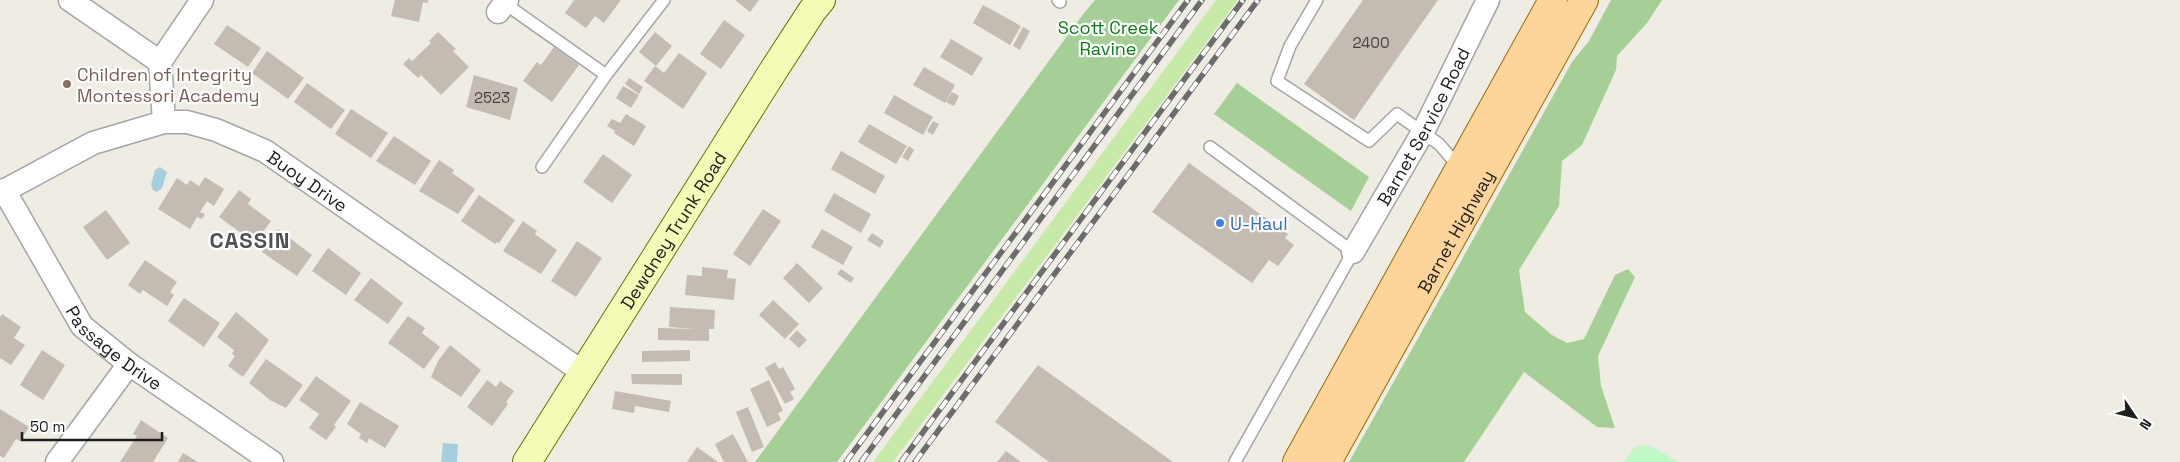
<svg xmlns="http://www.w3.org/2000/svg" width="2180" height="462" viewBox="0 0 2180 462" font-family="'Space Grotesk',sans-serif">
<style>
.grass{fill:#c7eaa8}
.forest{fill:#a6cf97}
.park{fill:#bffac6}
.water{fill:#a3cfde}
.building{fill:#c4bbb3}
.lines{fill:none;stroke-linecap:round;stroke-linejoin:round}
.service-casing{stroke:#a5a5a5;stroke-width:14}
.minor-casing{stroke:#a5a5a5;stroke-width:25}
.secondary-casing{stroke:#677703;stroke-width:30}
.primary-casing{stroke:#986a00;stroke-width:30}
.service{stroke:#fff;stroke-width:11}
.minor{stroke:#fff;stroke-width:22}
.secondary{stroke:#f5fab6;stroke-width:28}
.primary{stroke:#fdd59a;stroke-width:28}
.rail-casing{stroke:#6c6c6c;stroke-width:5.5}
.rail{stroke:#fff;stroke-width:4;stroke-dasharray:11;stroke-linecap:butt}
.education-dot{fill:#8d6e63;stroke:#fff;stroke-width:2}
.shop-dot{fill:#3f7fe0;stroke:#fff;stroke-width:2}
.labels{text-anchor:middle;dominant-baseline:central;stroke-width:4.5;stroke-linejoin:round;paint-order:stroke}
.number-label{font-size:15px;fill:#484543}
.park-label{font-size:18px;fill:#097e17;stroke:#fff}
.education-label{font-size:18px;fill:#785e54;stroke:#fff;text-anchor:start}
.street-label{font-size:18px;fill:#1e1e1e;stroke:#fff}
.shop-label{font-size:18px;fill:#366cbe;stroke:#fff;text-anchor:start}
.district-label{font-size:22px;font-weight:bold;letter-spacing:1px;fill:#515151;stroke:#fff}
</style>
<rect width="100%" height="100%" fill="#efece4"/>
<path class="grass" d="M1216 0H1238L893 462H873Z"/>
<path class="forest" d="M1095 0H1179L837 462H755L1084 13Z
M1611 0H1662L1647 23 1617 56 1616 70 1582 145 1562 161 1559 206 1519 270 1525 312 1552 335 1567 343 1584 339 1615 275 1628 269 1635 277 1598 356 1601 386 1615 428 1597 427 1524 372 1464 462H1349L1572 62 1589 41Z
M1237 83 1369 177 1351 211 1214 114Z"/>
<path class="park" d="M1644 445 1657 449 1678 462H1624L1634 448Z"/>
<path class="water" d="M160 167 167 172 162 188 157 192 153 190 151 185 155 170Z
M443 443 458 444 457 462H441Z"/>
<path class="building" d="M395 0H428V3L423 2 419 22 391 16Z
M574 0H621L604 23 595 16 586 28 565 13Z
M735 0H759L750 12Z
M1363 0H1438L1354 120 1304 84Z
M983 5 1021 26 1010 45 973 23Z
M724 20 745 35 721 69 700 54Z
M227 25 261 48 248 67 214 44Z
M1023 27 1030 31 1020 50 1013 46Z
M438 32 456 49 453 51 469 67 441 95 421 75 418 78 403 64 409 58 412 61 431 43 429 41Z
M655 32 672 46 656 66 639 52Z
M951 39 983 58 972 76 940 57Z
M554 47 579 65 552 102 523 81 537 62 541 65Z
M267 51 304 78 288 99 252 73Z
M679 53 707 73 683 109 644 81 655 66 664 73Z
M924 67 955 85 945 103 913 85Z
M474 75 518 88 510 120 466 107Z
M629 78 643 87 639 94 625 84Z
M307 83 345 110 331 129 294 102Z
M623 86 639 95 631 108 616 98Z
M952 92 959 96 954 106 946 102Z
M894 95 933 117 923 135 884 113Z
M351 109 388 133 371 158 335 134Z
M626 114 646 126 634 146 614 133 615 131 607 126 612 119 620 123Z
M933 121 939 124 933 135 927 131Z
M869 124 907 146 896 164 858 142Z
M394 136 431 161 415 185 376 161Z
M909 146 914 150 908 161 902 157Z
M841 151 885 176 875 194 831 169Z
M603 154 632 175 612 203 583 182Z
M439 160 454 170 452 173 475 189 458 214 419 191Z
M1189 163 1288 234 1285 238 1294 245 1278 266 1269 260 1252 283 1152 212Z
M205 177 224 189 214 206 207 201 200 212 205 214 202 219 197 217 190 229 158 209 177 178 187 185 190 180 199 186Z
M239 190 251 199 248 204 271 221 255 243 219 217Z
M834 193 871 214 861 233 824 211Z
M479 195 515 220 499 243 497 242 495 244 461 221Z
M763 209 781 221 750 266 733 254Z
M106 210 130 243 107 260 83 227Z
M523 221 537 231 535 234 557 250 541 274 503 251Z
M278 229 312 255 297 276 262 252Z
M822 229 853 247 843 265 811 247Z
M872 233 884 241 880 248 867 240Z
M577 241 602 258 576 297 551 281Z
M328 248 361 273 346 295 312 271Z
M145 260 177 282 170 292 174 295 167 306 143 290 140 294 128 285Z
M797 263 823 288 809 303 783 278Z
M702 267 728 270 727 278 736 279 734 300 685 295 687 275 702 276Z
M841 269 854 278 851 283 837 274Z
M371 278 403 303 388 324 354 300Z
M184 298 220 323 204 347 168 321Z
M773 300 799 324 785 339 759 315Z
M670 307 715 310 714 329H709V341L658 340V328L695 329 669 327Z
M236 312 269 340 243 377 228 366 235 356 232 354 234 350 217 337Z
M2 314 21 327 14 338 25 345 11 365 0 358V317Z
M408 316 425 328 422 333 440 347 424 369 388 343Z
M797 330 807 340 799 348 789 339Z
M450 345 481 370 461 397 431 377 438 361Z
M42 350 65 365 43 400 20 385Z
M690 350V361L642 362V351Z
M266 359 303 385 286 408 270 400 249 383Z
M775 362 779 369 783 367 795 389 790 392 794 399 785 404 765 368Z
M1038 365 1173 462H1049L995 422Z
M631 374H682V385L632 384Z
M316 376 351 401 334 425 336 427 326 440 309 428 319 414 299 400Z
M487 380 496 387 500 381 514 391 506 402 508 404 492 426 467 407Z
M769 380 783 411 778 413 781 420 767 427 750 389Z
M615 391 671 401 669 412 635 406 634 413 612 409Z
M360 402 399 426 385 448 369 438 367 443 359 438 361 434 347 424Z
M748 407 764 447 752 452 736 412Z
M0 409 29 427 20 441 16 439 4 458 0 456Z
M141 420 168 438 153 462H120L137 436 133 434Z
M733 434 748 462H724L715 444Z
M697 447 718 462H687Z
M1006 451 1021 462H997Z
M183 453 198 462H178Z"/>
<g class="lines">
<defs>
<path id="service" d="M1058 0 1060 2
M1317 0 1290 46 1277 81 1369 141 1397 114 1439 144 1459 167
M504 3 606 75
M1210 147 1353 252 1235 462
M542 167 606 75 664 0"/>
<g id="minor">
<path d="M70 0 160 62"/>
<path d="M498 12 507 0"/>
<path d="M160 62 202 0"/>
<path d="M160 62 164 122"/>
<path id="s1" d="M4 190 82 326 129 364 272 462"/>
<path id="s2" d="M0 193 93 143 164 122H187L216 130 265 151 584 373"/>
<path id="s3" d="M1353 252 1423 132 1488 0"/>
<path d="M57 462 129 364"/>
</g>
<g id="secondary">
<path id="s4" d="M527 462 775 68 812 11 821 0"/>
</g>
<g id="primary">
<path d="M1297 462 1553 0"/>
<path id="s5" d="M1327 462 1584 0"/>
</g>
</defs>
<use href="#service" class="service-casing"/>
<use href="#minor" class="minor-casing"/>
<use href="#secondary" class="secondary-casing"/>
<use href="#primary" class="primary-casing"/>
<use href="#service" class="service"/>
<use href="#minor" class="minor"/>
<use href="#secondary" class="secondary"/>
<use href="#primary" class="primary"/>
<defs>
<path id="rail" d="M846 462 1188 0
M861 462 1202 0
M901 462 1243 0
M915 462 1258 0"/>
</defs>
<use href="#rail" class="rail-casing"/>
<use href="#rail" class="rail"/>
</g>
<circle class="education-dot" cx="67" cy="84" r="5"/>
<circle class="shop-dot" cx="1220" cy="223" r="5"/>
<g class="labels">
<g class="number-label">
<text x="1371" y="42">2400</text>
<text x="492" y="97">2523</text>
</g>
<g class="park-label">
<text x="1108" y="27">Scott Creek<tspan x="1108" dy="21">Ravine</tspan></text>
</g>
<g class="education-label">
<text x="77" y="74">Children of Integrity<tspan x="77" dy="21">Montessori Academy</tspan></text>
</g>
<g class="street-label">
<text stroke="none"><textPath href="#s3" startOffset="144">Barnet Service Road</textPath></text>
<text stroke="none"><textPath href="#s2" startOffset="338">Buoy Drive</textPath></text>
<text stroke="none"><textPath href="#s4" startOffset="274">Dewdney Trunk Road</textPath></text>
<text stroke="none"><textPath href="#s5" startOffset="264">Barnet Highway</textPath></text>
<text stroke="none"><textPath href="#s1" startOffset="195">Passage Drive</textPath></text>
</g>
<g class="shop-label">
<text x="1230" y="223">U-Haul</text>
</g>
<g class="district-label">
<text x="250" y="240">CASSIN</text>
</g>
</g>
<g transform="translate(2135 417) rotate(125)" stroke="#ffffff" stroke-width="4" paint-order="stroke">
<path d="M0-4L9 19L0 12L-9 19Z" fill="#1e1e1e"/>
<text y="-8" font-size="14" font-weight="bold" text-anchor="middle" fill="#1e1e1e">N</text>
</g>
<path d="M22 432v8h140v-8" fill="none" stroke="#1e1e1e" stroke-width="2.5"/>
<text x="30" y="432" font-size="15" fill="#1e1e1e" stroke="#ffffff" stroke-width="4" paint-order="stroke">50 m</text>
</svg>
